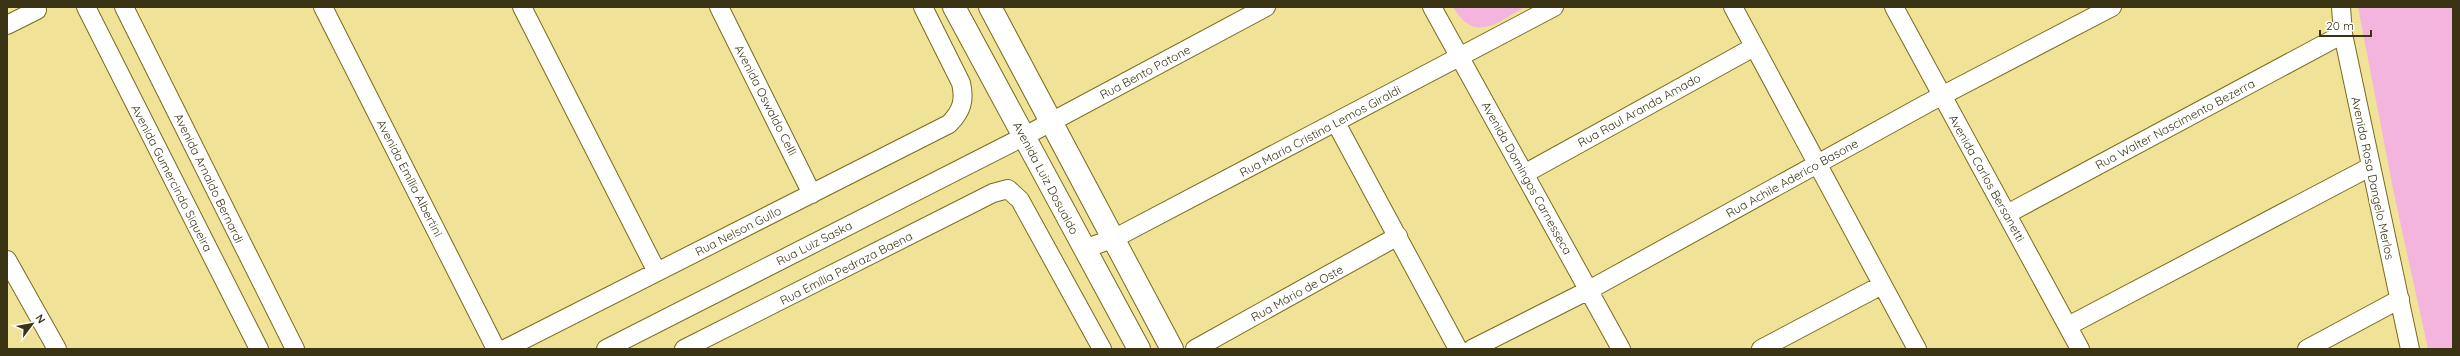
<svg xmlns="http://www.w3.org/2000/svg" width="2460" height="356" viewBox="0 0 2460 356" font-family="Quicksand,sans-serif">
<style>
.green{fill:#f3b4de}
.lines{fill:none;stroke-linecap:round;stroke-linejoin:round}
.street-casing{stroke:#796b1d;stroke-width:20}
.secondary-casing{stroke:#796b1d;stroke-width:24}
.street{stroke:#fff;stroke-width:18}
.secondary{stroke:#fff;stroke-width:22}
.labels{text-anchor:middle;dominant-baseline:central;stroke-width:3.5;stroke-linejoin:round;paint-order:stroke}
.street-label{font-size:12px;fill:#3a3415;stroke:#fff}
</style>
<rect width="100%" height="100%" fill="#f0e397"/>
<path class="green" d="M1453 7H1525C1496 23 1475 44 1453 7Z
M2358 7H2453V349H2428L2393 189Z"/>
<g class="lines">
<defs>
<path id="street" d="M86 7 259 349
M124 7 295 349
M323 7 496 349
M522 7 657 272
M719 7 812 194
M1432 7 1621 349
M1733 7 1917 349
M1894 7 2080 349
M2341 7 2343 34 2410 349
M7 25 37 10
M1336 123 1458 349
M1524 174 1754 47
M2007 214 2343 34
M1084 249 1115 238 1554 7
M7 260 57 349
M2068 326 2370 167
M505 349 949 124C962 111 965 100 961 83L923 7
M606 349 1023 137 1266 7
M684 349 993 193 1008 189 1020 200 1102 349
M1195 349 1398 236
M1472 349 1589 290 1926 104 2112 7
M1761 349 1882 285
M2307 349 2400 299"/>
<path id="secondary" d="M954 7 1139 349
M990 7 1172 349"/>
</defs>
<use href="#street" class="street-casing"/>
<use href="#secondary" class="secondary-casing"/>
<use href="#street" class="street"/>
<use href="#secondary" class="secondary"/>
</g>
<g class="labels">
<g class="street-label">
<text transform="translate(1145 72) rotate(-28)">Rua Bento Patone</text>
<text transform="translate(766 100) rotate(63)">Avenida Oswaldo Celli</text>
<text transform="translate(1639 110) rotate(-29)">Rua Raul Aranda Amado</text>
<text transform="translate(2175 124) rotate(-28)">Rua Walter Nascimento Bezerra</text>
<text transform="translate(1320 131) rotate(-28)">Rua Maria Cristina Lemos Giraldi</text>
<text transform="translate(172 178) rotate(63)">Avenida Gumercindo Siqueira</text>
<text transform="translate(209 178) rotate(64)">Avenida Arnaldo Bernardi</text>
<text transform="translate(410 178) rotate(63)">Avenida Emília Albertini</text>
<text transform="translate(1046 178) rotate(62)">Avenida Luiz Dosualdo</text>
<text transform="translate(1527 178) rotate(61)">Avenida Domingos Carnesseca</text>
<text transform="translate(1792 178) rotate(-29)">Rua Achile Aderico Basone</text>
<text transform="translate(1987 178) rotate(61)">Avenida Carlos Bersanetti</text>
<text transform="translate(2373 178) rotate(78)">Avenida Rosa Dangelo Merlos</text>
<text transform="translate(738 231) rotate(-27)">Rua Nelson Gullo</text>
<text transform="translate(814 243) rotate(-27)">Rua Luiz Saska</text>
<text transform="translate(846 268) rotate(-27)">Rua Emília Pedraza Baena</text>
<text transform="translate(1297 293) rotate(-29)">Rua Mário de Oste</text>
</g>
</g>
<rect width="2460" height="356" fill="none" stroke="#3a3415" stroke-width="16"/>
<g transform="translate(32 324) rotate(58)" stroke="#ffffff" stroke-width="3" paint-order="stroke">
<path d="M0-3L7 15L0 10L-7 15Z" fill="#3a3415"/>
<text y="-6" font-size="11" font-weight="bold" text-anchor="middle" fill="#3a3415">N</text>
</g>
<path d="M2320 30v6h51v-6" fill="none" stroke="#3a3415" stroke-width="2"/>
<text x="2326" y="30" font-size="12" fill="#3a3415" stroke="#ffffff" stroke-width="3" paint-order="stroke">20 m</text>
</svg>
